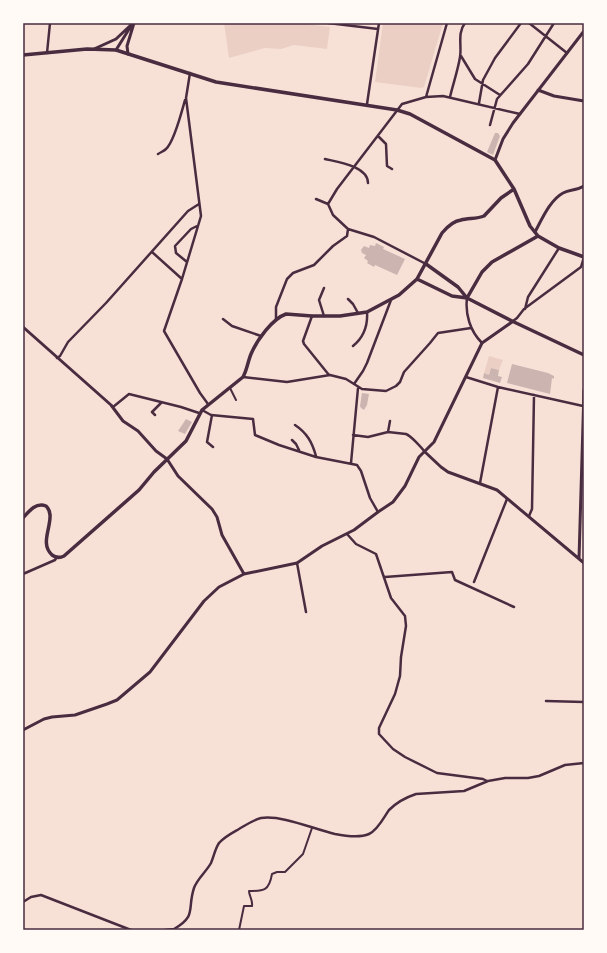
<svg xmlns="http://www.w3.org/2000/svg" width="607" height="953" viewBox="0 0 607 953" font-family="'IBM Plex Sans',sans-serif">
<style>
.green{fill:#ebcfc5}
.building{fill:#ccb4b1}
.lines{fill:none;stroke-linecap:round;stroke-linejoin:round}
.pedestrian{stroke:#4a2c40;stroke-width:2}
.minor{stroke:#4a2c40;stroke-width:2.5}
.tertiary{stroke:#4a2c40;stroke-width:3}
.secondary{stroke:#4a2c40;stroke-width:3.5}
.neatline{fill:none;stroke:#4a2c40;stroke-width:1.5}
</style>
<rect width="100%" height="100%" fill="#f7e1d7"/>
<path class="green" d="M224 23H298L330 27 327 49 294 45 281 49 265 48 229 58Z
M383 23H443L424 87 421 88 375 82Z
M489 356 503 360 499 370 491 368 489 375 484 373Z"/>
<path class="building" d="M495 133H498L500 136 493 155 487 152Z
M376 243 384 247 383 249 405 259 397 275 375 265 374 267 367 263 368 261 364 258 366 255 362 253 361 250 364 246 369 248 370 245 375 246Z
M512 364 548 373 554 376V379L552 378 550 394 507 383Z
M491 368 499 370 498 376 502 377 500 383 483 378 484 373 489 375Z
M362 393 369 394 367 405 364 410 361 408 360 406Z
M186 419 192 422 185 434 178 431Z"/>
<g class="lines">
<path class="pedestrian" d="M230 388 236 400
M239 930 244 906H252C253 900 249 896 249 891 264 891 269 891 272 874L277 872H285L303 854 312 828"/>
<path class="minor" d="M328 23 378 29
M529 23 567 53
M47 53 50 23
M461 56 475 79 500 95
M190 73 186 98 201 216 182 279 164 331 200 393 208 404
M426 97 447 23
M450 97C453 84 458 70 460 57 462 46 457 33 465 23
M479 103 483 80 495 58 521 23
M367 104 379 23
M490 125 497 99 528 64 554 23
M378 136 386 144 387 166 392 169
M158 154C161 152 164 151 166 149 174 142 182 111 185 100
M325 159C338 162 368 166 368 183
M316 199 328 204
M348 229 374 237 426 264
M152 252 182 279
M187 262 176 253 175 246 191 229 197 226
M324 288 319 300 324 316
M467 298C465 314 470 331 482 343
M348 299 353 304 358 313
M525 309 528 297 559 248
M312 316 303 341 304 344 329 375
M223 319 232 326 261 336
M276 320V307L287 279 293 273 314 265 333 246 347 236 348 229 333 215 328 204 337 189 402 104 426 97 443 96 520 114
M513 321 517 318 524 309 581 267 584 257
M353 346C364 337 368 326 367 312
M57 358 60 356 68 342 106 303 188 211 199 204
M243 377 287 382 330 375 346 379 362 389 386 391 396 386 400 382 404 372 430 343 438 333 471 328
M466 377 498 387 583 406
M354 384 363 371 367 363 391 300
M113 407 129 394 181 407 199 413
M202 410 211 415 253 419 255 435 279 445 316 457 357 465 361 471 370 498 378 512
M155 415 152 412 161 403
M212 415 207 442 213 447
M295 425C307 433 312 442 316 456
M388 432 390 421
M353 435 368 437 388 432 406 434C411 436 421 447 425 452
M292 440 296 444 299 450
M351 463 358 388
M480 483 498 387
M529 516 532 509 534 395
M347 534 356 544 376 554 391 598 405 616 406 626 401 657 400 676 395 694 379 728V734L393 749 405 757 437 773 483 779 487 781
M297 563 306 612
M23 574 55 560 57 557
M385 577 452 572 455 580 514 607
M474 582 507 499
M546 701 584 702
M23 902 31 897 41 895 131 930
M174 929C197 916 187 909 194 888 197 879 206 872 211 863 214 856 215 849 219 843 224 837 232 833 239 829 246 825 253 820 261 818 283 815 313 829 335 834 345 836 360 838 369 834 378 830 384 817 389 810 396 803 407 797 416 794L464 791 488 781 505 778H528L539 776 565 765 584 763
M165 930 174 929"/>
<path class="tertiary" d="M94 49 116 39 133 23
M116 50 131 26
M128 54 127 46 134 23
M538 90 554 96 584 101
M495 160 503 139 513 123 584 31
M535 232C542 219 550 200 563 193 570 189 576 191 584 186
M23 327 111 405 123 421 138 431 156 451 167 459 178 476 212 509 217 517 222 535 244 574
M425 452 441 467 448 472 497 490 584 563
M579 559 584 390
M23 730 44 719 52 717 75 715 107 704 117 700 150 672 204 601 219 587 244 574 297 563 322 546 354 530 378 512 393 502 405 486 419 457 434 442 482 343 512 322"/>
<path class="secondary" d="M23 55 87 49 116 50 216 82 397 110 410 114 495 160 514 189 530 226 538 236 559 248 584 257
M426 264 458 287 467 298
M417 279 452 296 467 298 514 322 584 355
M467 298 482 272 492 262 538 236
M23 518C29 511 36 502 46 506 49 509 50 511 50 515 51 528 40 544 52 555 56 558 60 558 64 556L139 490 154 472 186 441 202 410 243 377C247 370 248 361 251 354 257 340 272 319 286 314L312 316H340L367 312 382 304 399 295 417 279 442 233C447 227 453 221 461 220 468 218 477 219 484 216L501 198 514 189"/>
</g>
<rect width="607" height="953" fill="none" stroke="#fffaf5" stroke-width="48"/>
<rect x="24" y="24" width="559" height="905" class="neatline"/>
</svg>
